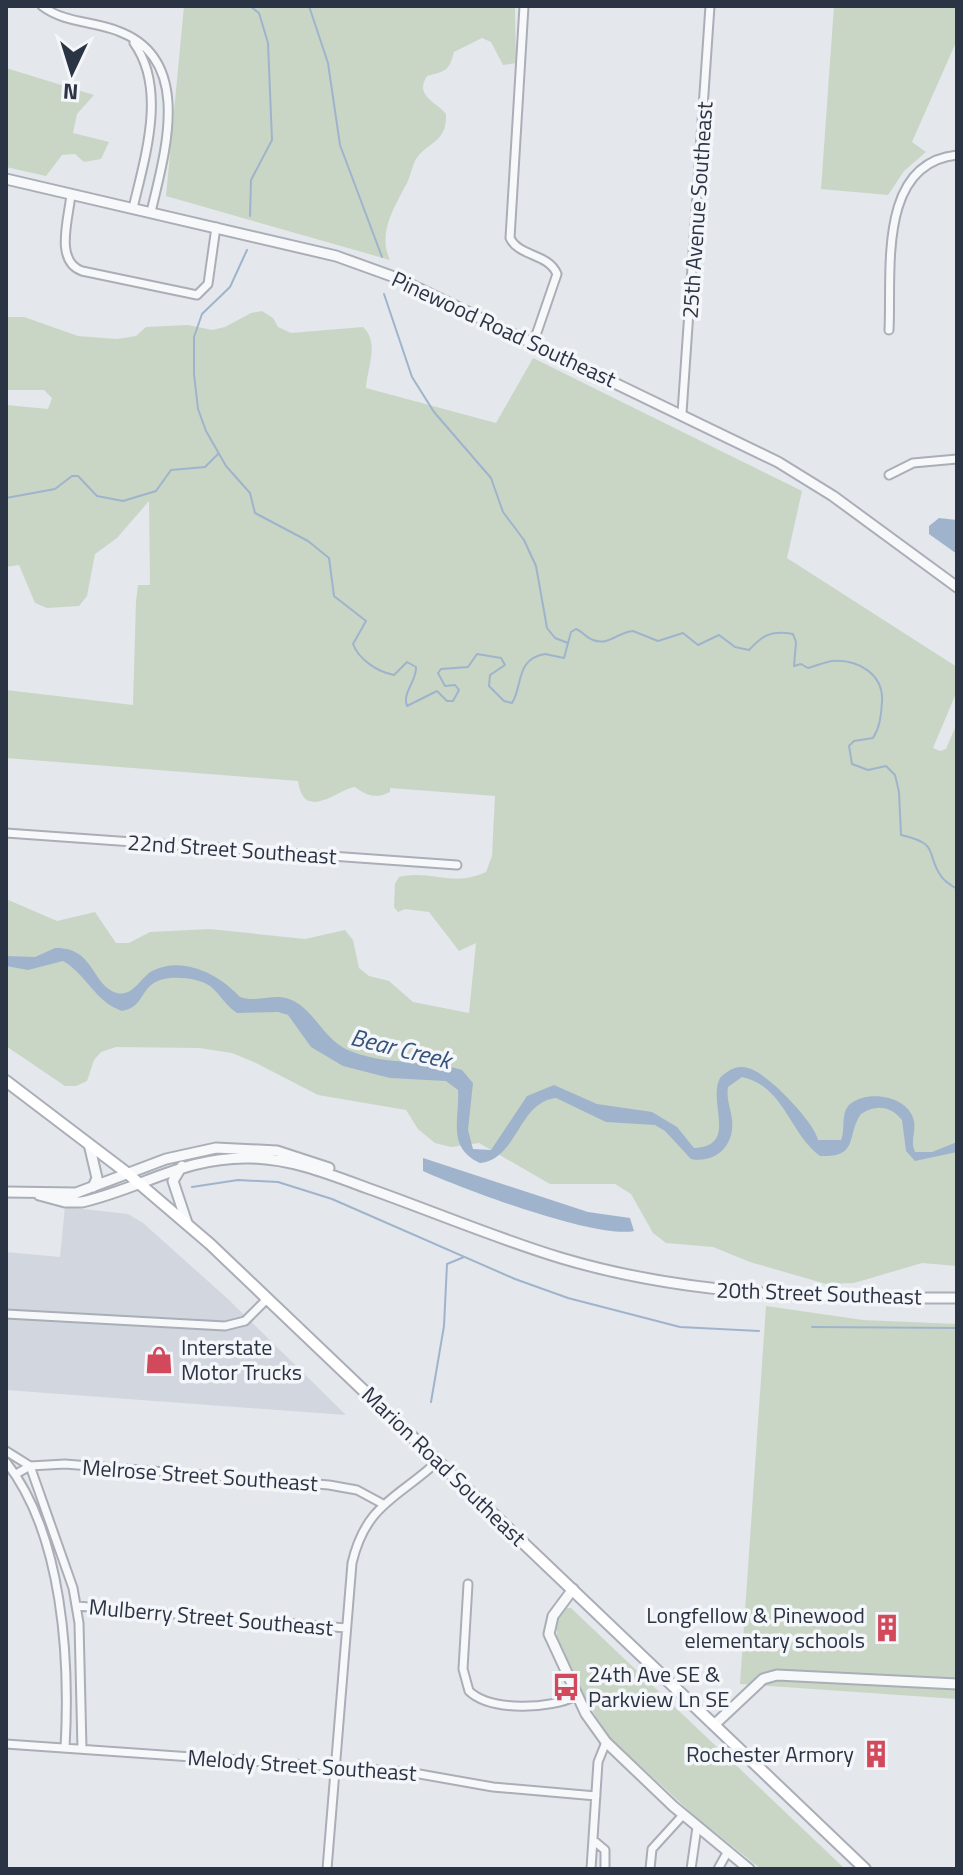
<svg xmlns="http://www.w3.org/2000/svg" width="963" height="1875" viewBox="0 0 963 1875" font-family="'Titillium Web',sans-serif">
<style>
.built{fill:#d2d6de}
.green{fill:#c9d6c5}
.water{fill:#9fb4cc}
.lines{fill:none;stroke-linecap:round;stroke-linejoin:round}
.stream{stroke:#9fb4cc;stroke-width:2}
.minor-casing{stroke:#a9aeb7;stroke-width:11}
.tertiary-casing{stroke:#a9aeb7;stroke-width:13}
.secondary-casing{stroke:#a9aeb7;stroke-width:14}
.minor{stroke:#f7f8fa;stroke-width:7}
.tertiary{stroke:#f7f8fa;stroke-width:9}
.secondary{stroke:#fff;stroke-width:10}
.labels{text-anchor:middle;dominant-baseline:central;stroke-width:7;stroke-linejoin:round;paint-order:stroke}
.street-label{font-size:22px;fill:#2b3445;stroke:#f4f6f9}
.poi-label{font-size:22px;fill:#2b3445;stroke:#f4f6f9;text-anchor:start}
.water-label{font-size:24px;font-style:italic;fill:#34527a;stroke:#f4f6f9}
</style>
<rect width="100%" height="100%" fill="#e4e7ec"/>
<path class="built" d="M65 1207 128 1214 143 1223 228 1299 346 1415 6 1390V1252L60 1257Z"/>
<path class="green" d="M184 6H515L516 63 503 65 491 42 482 38 454 52C449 72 445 71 427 76 414 96 436 101 446 114 447 143 428 141 416 159 412 166 411 175 407 183 395 206 377 233 390 260L166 196Z
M834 6H957V40L912 142 926 152 904 171 888 195 821 189Z
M6 68 94 95 77 114 73 133 109 142 101 159 84 162 75 154 62 155 46 176 6 167Z
M262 311 273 318 278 327 291 333 363 327C380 343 367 368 366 388L496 423 533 358 802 491 787 558 957 667V691L933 748 940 751 946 749 957 723V1266L922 1263 854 1283 826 1284 750 1262 713 1247 666 1243 653 1233 631 1194 615 1184H550L479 1143 451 1147 435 1143 418 1129 406 1110 318 1095 256 1063 232 1053 199 1048 116 1047 101 1052 94 1060 87 1081 76 1086H65L6 1046V899L57 921 95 912 116 943H129L150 932 210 929 305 939 345 930 353 940 359 968 369 976 389 981 413 1002 469 1013 476 943 459 951 429 912 405 909 398 912 394 907 395 884 399 877C433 869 451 888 486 872L492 856 495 796 390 788V792C376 799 367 796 355 787 338 789 304 823 298 781L6 758V690L133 705 136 601 138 585H150L149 501 117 538 95 554 87 596 79 606 47 608 35 603 19 565 6 567V405L48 409 52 398 44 390H6V317H24L78 336 117 339 136 336 146 327 188 325 212 330 225 327 251 313Z
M766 1306 863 1320 957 1324V1699L740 1684Z
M565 1608H571L845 1869H761L697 1818 608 1736 584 1697 557 1643V1622Z"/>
<path class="water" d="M939 518 957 520V554L929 534V526Z
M55 948C95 947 91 985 117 993 133 997 140 978 152 971 183 955 220 975 240 997 257 1003 273 993 289 999 316 1009 322 1041 353 1052 390 1066 430 1059 462 1070L473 1083 468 1130 473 1149 491 1150 527 1096 554 1085 597 1104 652 1112 677 1127 694 1148C739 1146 707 1102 720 1078 728 1070 737 1065 748 1068 767 1072 815 1123 818 1140H841C846 1129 840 1113 850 1104 868 1089 909 1096 914 1121 916 1132 910 1141 915 1152H932L957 1142V1152L915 1161 906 1151 902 1120C891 1106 876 1104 861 1114 846 1135 860 1158 820 1156 789 1133 784 1086 742 1077L728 1087C726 1100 731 1108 732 1120 735 1146 715 1164 691 1159L665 1131 655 1125 606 1122 556 1098C518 1102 518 1159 480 1163 446 1147 460 1119 458 1090L446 1081 390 1078 343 1066 311 1047 288 1015 278 1012 237 1013C226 1006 220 994 210 986 197 977 161 973 149 987 139 998 139 1008 122 1011 95 1002 86 974 63 961L28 970 6 966V956L35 957Z
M423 1158 588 1212 630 1218 634 1231C595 1239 463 1189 423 1171Z"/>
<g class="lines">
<path class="stream" d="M250 6 259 13 268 43 272 140 251 180 250 216
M309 6 328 63 340 145 382 257
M247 250 230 287 202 314 194 337V374L198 409 206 431 226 466 250 493 255 513 308 541 329 558 334 596 366 621 353 644C359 660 378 672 394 675L407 662 416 667C417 681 402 692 407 706L437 691 447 701H453L459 690 455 685 445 686 438 673 441 669 468 667 477 654 501 658 505 665 490 675 489 686 504 701 512 703C523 686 515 659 545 654L564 658 571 632 576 629C582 631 586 638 593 640 609 646 618 632 633 631L658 641 683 633 698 645 719 635 735 647 749 650C763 635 771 630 793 634L796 642 794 666 801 664 808 668C816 666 825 662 832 661 859 659 884 675 882 702 881 716 880 727 873 738L854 741 849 746 852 764 868 770 886 766 895 775 899 792 901 835C941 844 925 853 941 876 944 881 952 886 957 889
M384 294 412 377 434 412 491 478 503 512 524 540 536 566 547 628 555 638 568 643
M6 498 55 489 72 476H78L97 496 123 501 156 491 171 470 205 467 218 454
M192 1187 238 1180 278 1182 332 1199 515 1279 568 1298 680 1327 759 1331
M812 1327 957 1328
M431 1402 444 1326 447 1264 464 1257"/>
<defs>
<path id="minor" d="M42 6C64 23 93 21 118 31 194 59 165 152 151 212
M524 6 510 238C519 257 548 253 557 274L534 341
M71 194C69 218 54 261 82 271L197 295 208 284 216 227
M133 208C145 157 167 89 134 43
M889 330C892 272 877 163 957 155
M682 413 710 6
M889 475 913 463 957 459
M6 833 457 865
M6 1314 225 1326 245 1321 268 1298
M6 1451 30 1466 73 1588 79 1623 82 1749
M6 1462C63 1534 70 1660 65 1748
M16 1474 30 1466 65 1464 329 1485 357 1490 383 1504
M468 1584 463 1669 469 1691C491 1712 551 1709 576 1696
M77 1606 346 1628
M6 1744 408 1772 493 1787 596 1796
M593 1840 605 1850V1869
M327 1869 352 1563C366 1504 397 1499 438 1461
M591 1869 598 1762 606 1742
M650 1869 652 1849 683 1815
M691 1869 697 1827
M718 1869 728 1851"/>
<path id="tertiary" d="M6 179 336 256 397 278 778 462 833 496 957 587
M89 1144 97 1178 93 1187
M182 1166 173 1181 187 1223
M6 1192 76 1193 166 1159 216 1148 277 1151 329 1168
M39 1195 65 1202H82C143 1188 185 1156 251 1158 292 1159 329 1174 367 1188 432 1211 495 1238 561 1258 691 1297 822 1298 957 1298
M573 1589 553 1616 549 1634 586 1714 606 1742 673 1806 749 1869
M714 1725 763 1679 777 1675 957 1684"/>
<path id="secondary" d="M6 1081 127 1173 210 1244 865 1869"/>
</defs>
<use href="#minor" class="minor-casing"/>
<use href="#tertiary" class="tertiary-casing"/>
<use href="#secondary" class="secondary-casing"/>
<use href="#minor" class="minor"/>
<use href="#tertiary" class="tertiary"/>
<use href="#secondary" class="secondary"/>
</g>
<defs>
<symbol id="shop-bare" viewBox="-9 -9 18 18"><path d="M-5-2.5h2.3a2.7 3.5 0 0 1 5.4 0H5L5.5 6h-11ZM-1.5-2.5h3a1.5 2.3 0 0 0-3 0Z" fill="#d1495b" stroke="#f4f6f9" stroke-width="2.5" paint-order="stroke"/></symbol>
<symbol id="building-bare" viewBox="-9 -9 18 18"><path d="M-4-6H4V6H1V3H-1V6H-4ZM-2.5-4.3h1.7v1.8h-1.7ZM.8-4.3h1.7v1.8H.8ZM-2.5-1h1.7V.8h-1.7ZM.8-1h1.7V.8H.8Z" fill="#d1495b" stroke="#f4f6f9" stroke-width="2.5" paint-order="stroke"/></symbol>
<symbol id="bus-bare" viewBox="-9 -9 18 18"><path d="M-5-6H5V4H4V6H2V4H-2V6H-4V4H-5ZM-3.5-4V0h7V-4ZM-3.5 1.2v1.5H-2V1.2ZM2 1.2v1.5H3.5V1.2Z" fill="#d1495b" stroke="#f4f6f9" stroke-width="2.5" paint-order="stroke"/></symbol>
</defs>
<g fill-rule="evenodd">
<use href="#shop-bare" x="139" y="1340" width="40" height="40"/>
<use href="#building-bare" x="867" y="1608" width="40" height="40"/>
<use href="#bus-bare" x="546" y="1667" width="40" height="40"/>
<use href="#building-bare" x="856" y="1734" width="40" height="40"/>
</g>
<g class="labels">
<g class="street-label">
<text transform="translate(697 210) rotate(-86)">25th Avenue Southeast</text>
<text transform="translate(504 329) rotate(25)">Pinewood Road Southeast</text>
<text transform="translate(232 849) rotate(4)">22nd Street Southeast</text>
<text transform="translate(819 1293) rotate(2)">20th Street Southeast</text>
<text transform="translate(444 1466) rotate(44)">Marion Road Southeast</text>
<text transform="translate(200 1475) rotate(4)">Melrose Street Southeast</text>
<text transform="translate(211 1617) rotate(5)">Mulberry Street Southeast</text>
<text transform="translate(302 1765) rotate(4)">Melody Street Southeast</text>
</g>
<g class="poi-label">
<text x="181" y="1347">Interstate<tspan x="181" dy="25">Motor Trucks</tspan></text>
<text x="865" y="1615" text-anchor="end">Longfellow &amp; Pinewood<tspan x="865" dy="25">elementary schools</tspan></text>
<text x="588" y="1674">24th Ave SE &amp;<tspan x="588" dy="25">Parkview Ln SE</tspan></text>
<text x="854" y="1754" text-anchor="end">Rochester Armory</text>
</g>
<g class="water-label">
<text transform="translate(401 1048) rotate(14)">Bear Creek</text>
</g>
</g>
<rect width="963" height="1875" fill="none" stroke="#2b3445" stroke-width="16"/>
<g transform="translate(72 72) rotate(184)" stroke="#f4f6f9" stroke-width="6" paint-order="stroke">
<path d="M0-6L14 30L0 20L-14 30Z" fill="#2b3445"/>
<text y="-12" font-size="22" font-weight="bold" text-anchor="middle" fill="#2b3445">N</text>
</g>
</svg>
